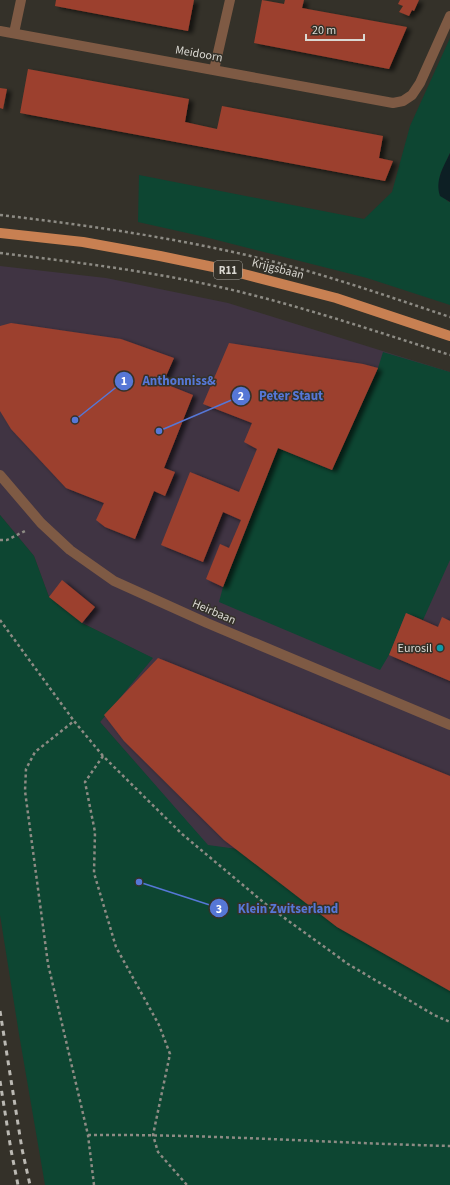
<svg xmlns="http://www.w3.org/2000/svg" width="450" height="1185" viewBox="0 0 450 1185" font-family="'Source Sans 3',sans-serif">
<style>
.industrial{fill:#403443}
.green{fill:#0d4632}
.water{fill:#0d1f24}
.building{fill:#9c402e;filter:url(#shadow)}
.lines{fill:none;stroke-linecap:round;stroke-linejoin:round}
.path{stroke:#8d8b84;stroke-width:2.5;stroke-dasharray:3 3;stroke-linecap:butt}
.minor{stroke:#7e5a44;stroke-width:10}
.primary{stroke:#c88052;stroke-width:10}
.rail{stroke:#bbb9b3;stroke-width:3;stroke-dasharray:5 5;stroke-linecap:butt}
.culture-dot{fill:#0f9aa8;stroke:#343129;stroke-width:1.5}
.labels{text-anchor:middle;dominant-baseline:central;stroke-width:3;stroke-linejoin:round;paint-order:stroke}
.shield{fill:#343129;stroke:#a8a69f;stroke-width:1}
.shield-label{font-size:11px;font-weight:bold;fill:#dad8d2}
.street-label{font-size:12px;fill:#dad8d2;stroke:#343129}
.poi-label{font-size:12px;fill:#dad8d2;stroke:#343129;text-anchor:end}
.leader{fill:none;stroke:#5677d6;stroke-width:1.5}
.callout-dot{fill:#5677d6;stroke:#343129;stroke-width:1.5}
.mark-label{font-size:12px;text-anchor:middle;font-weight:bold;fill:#fff}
.callout-label{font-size:13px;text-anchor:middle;font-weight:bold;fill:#5677d6;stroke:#343129;stroke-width:3;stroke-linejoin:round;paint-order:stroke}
</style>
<defs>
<filter id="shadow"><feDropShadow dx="4.5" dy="2.5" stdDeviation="2" flood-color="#0009"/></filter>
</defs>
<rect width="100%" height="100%" fill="#343129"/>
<path class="industrial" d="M0 266 106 278 228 303 450 372V990L337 927 237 849 208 846 100 722 152 658 82 623 49 597 34 556 0 515Z"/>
<path class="green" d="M450 38V153L440 175 447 201 450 202V305L367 278 205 237 138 222 139 175 364 219 392 192 410 126Z
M383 352 450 372V560L423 620 406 613 389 655 380 670 219 602 223 587 278 448 332 470 378 368Z
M0 515 34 556 49 597 82 623 153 658 100 722 208 845 237 849 337 927 450 990V1185H45L19 1034 0 915Z"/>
<path class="water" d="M450 153V202L440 196C435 180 443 168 450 153Z"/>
<path class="building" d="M56 0H194L188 31 55 6Z
M262 0 284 4 285 0H304L302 8 407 27 389 69 254 43Z
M400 0H419L414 11 412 10 409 16 399 12 403 6 398 4Z
M28 69 189 99 185 122 217 129 222 106 383 136 379 158 393 161 385 181 20 113Z
M0 88 7 89 3 109 0 108Z
M11 323 121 339 174 358 163 383 193 395 164 468 175 472 165 496 154 491 135 539 105 527 96 520 104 503 66 488 11 429 0 411V326Z
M229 343 363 364 378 368 332 470 278 448 223 587 206 579 220 544 229 548 241 520 223 512 203 562 161 545 190 472 239 492 257 449 244 442 252 423 203 404Z
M62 580 95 607 82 623 49 597Z
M406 613 438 627 442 617 450 621V681L389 655Z
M158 658 450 776V991L337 927 224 840 124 741 104 715Z"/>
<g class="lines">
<path class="path" d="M0 215C78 224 156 235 233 252 307 268 378 293 450 317
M0 253C75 262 150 271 224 288 301 306 375 331 450 355
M0 540H7L27 530
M0 620 74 721
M103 756 85 782 95 832 94 873 116 947 159 1025 170 1054 153 1135 158 1152 187 1185
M88 1135C209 1134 329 1143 450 1146
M94 1185 88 1135 48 964 25 791 26 769 35 752 74 721 103 756 182 834 268 906 348 964 434 1015 450 1022"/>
<path class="minor" d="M0 31 393 103 403 101 412 95 420 83 450 16
M14 33 21 0
M214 70 230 0
M0 475 41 523 70 550 114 581 207 623 450 725"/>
<path class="primary" d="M0 233 83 242 160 256 228 270 336 298 450 336"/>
<path class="rail" d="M0 1011 22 1149 30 1185
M0 1081 11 1150 18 1185"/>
</g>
<circle class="culture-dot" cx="440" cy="648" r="4"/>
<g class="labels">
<rect class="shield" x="214" y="261" width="28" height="18" rx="3"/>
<g class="shield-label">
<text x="228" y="270">R11</text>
</g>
<g class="street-label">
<text transform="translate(199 54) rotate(10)">Meidoorn</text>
<text transform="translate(278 269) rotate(14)">Krijgsbaan</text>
<text transform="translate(214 612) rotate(23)">Heirbaan</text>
</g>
<g class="poi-label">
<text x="432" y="648">Eurosil</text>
</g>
</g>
<path class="leader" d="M75 420L124 381M159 431L241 396M139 882L219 908"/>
<g class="callout-dot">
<circle cx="75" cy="420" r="4"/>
<circle cx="159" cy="431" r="4"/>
<circle cx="139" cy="882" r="4"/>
<circle cx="124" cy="381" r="10"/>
<circle cx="241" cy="396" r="10"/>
<circle cx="219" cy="908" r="10"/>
</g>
<g class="mark-label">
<text x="124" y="385">1</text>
<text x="241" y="400">2</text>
<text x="219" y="913">3</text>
</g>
<g class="callout-label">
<text x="179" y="385">Anthonniss&amp;</text>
<text x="291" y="400">Peter Staut</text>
<text x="288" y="913">Klein Zwitserland</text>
</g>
<path d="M306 34v6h58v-6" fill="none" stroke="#dad8d2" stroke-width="2"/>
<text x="312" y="34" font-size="12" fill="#dad8d2" stroke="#343129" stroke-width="3" paint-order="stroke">20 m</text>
</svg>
